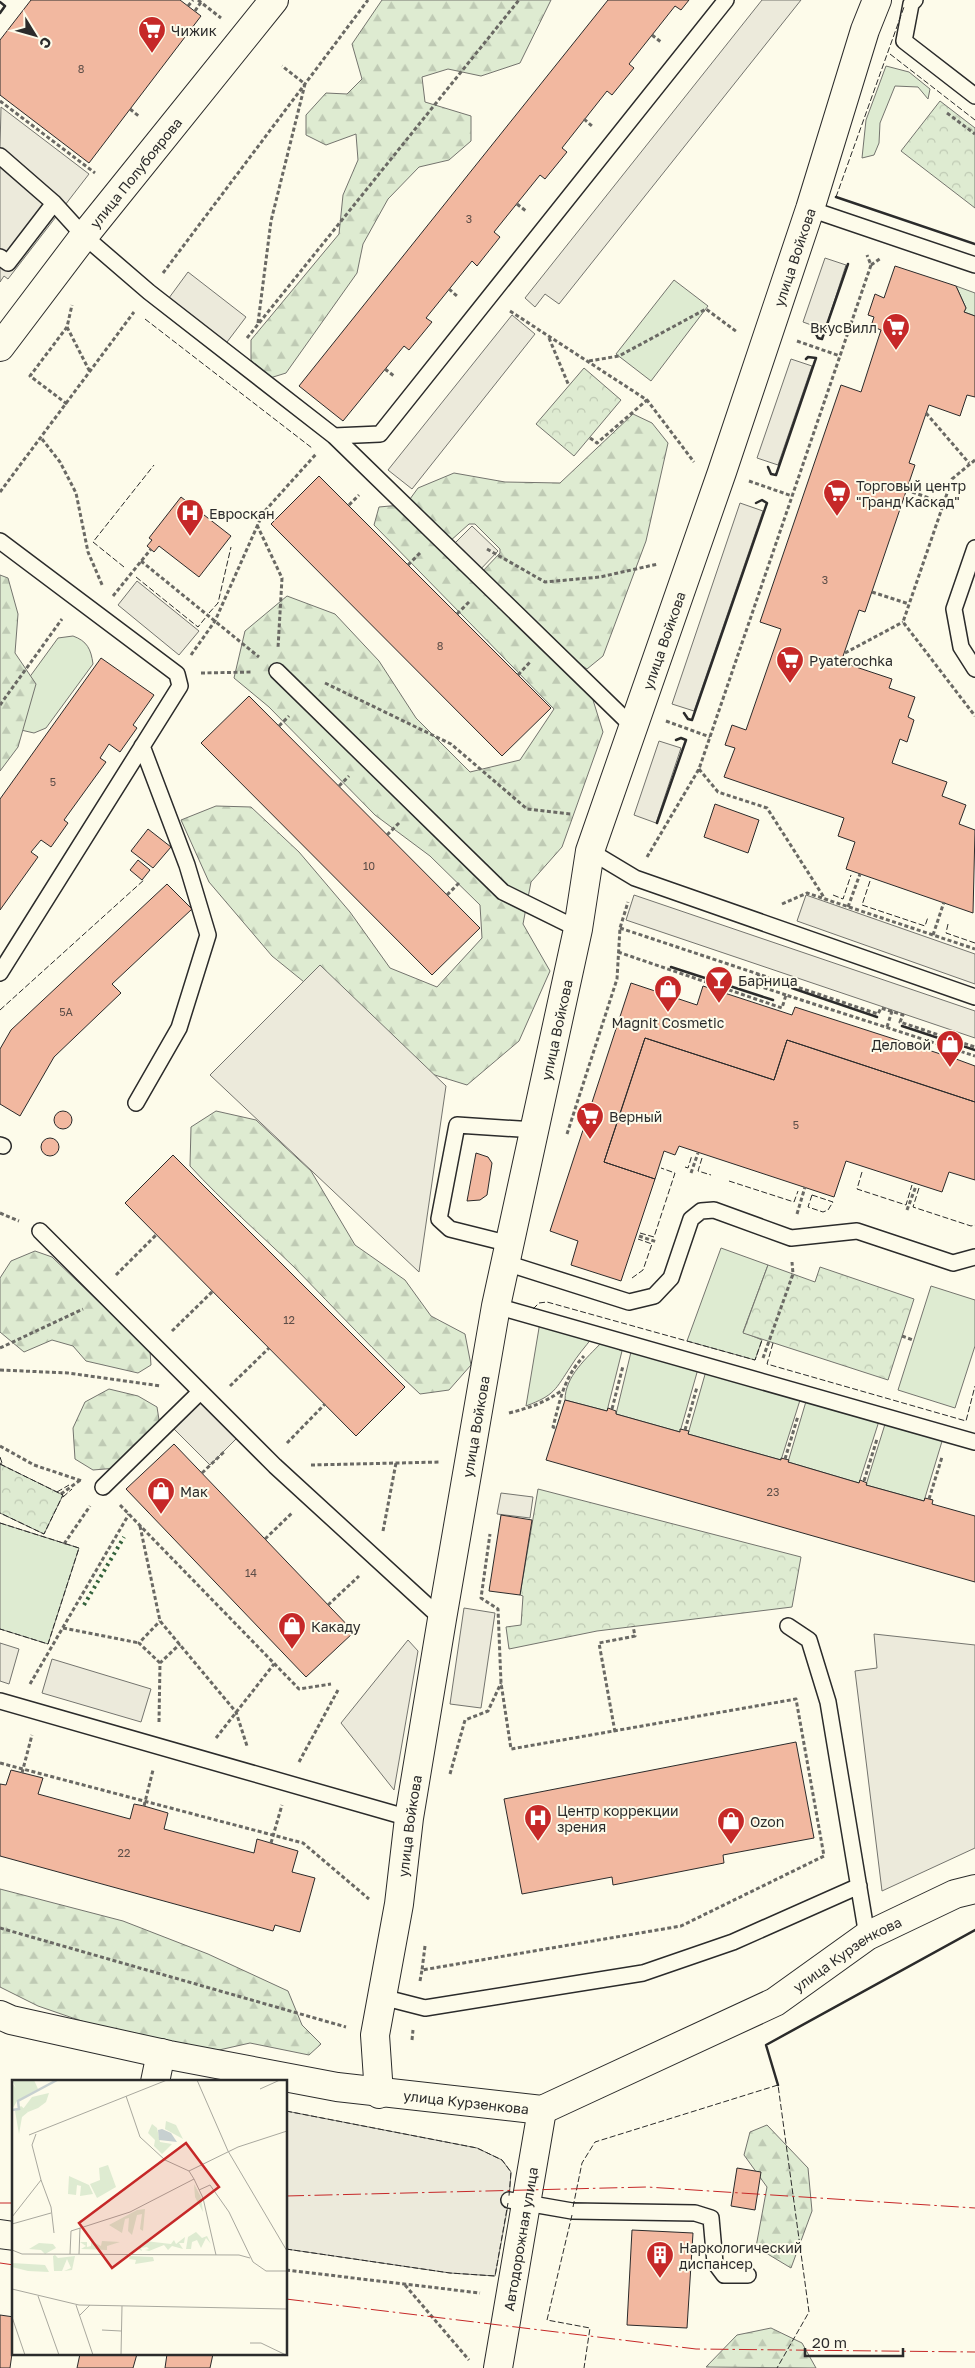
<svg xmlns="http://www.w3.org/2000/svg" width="975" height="2368" viewBox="0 0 975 2368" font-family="'Golos Text',sans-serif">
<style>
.grass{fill:#deebd1;stroke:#74746e}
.forest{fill:url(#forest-firs);stroke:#74746e}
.park{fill:url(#park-crowns);stroke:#74746e}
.parking{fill:#eceadb;stroke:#74746e}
.building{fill:#f2b8a0;stroke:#2b2b2b}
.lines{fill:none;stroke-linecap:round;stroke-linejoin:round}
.service-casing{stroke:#2b2b2b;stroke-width:18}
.minor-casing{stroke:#2b2b2b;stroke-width:30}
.path{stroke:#6a6964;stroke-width:3;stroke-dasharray:4 2.5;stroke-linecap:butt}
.service{stroke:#fdfbea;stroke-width:15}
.minor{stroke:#fdfbea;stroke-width:28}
.hedge{stroke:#34623c;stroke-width:4;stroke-dasharray:2.5 4;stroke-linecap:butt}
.fence{stroke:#2b2b2b;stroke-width:1;stroke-dasharray:6 2.5;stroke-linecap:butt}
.wall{stroke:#2b2b2b;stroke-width:2.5}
.power{stroke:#c62828;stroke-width:1;stroke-dasharray:18 4 2.5 4;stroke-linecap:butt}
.labels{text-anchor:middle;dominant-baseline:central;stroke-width:4;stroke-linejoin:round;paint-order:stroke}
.number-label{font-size:11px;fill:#5d4e48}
.poi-label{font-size:14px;fill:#2b2b2b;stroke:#fdfbea;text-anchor:start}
.street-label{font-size:14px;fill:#2b2b2b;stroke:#fdfbea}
.inset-river{fill:none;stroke:#c7d0d0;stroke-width:2.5}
.inset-road{fill:none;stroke:#a9a89e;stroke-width:1}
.view{fill:#c62828;fill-opacity:0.15;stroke:#c62828;stroke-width:2.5}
.inset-edge{fill:none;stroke:#2b2b2b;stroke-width:2.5}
</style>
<defs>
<pattern id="forest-firs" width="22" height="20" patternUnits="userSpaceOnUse" patternTransform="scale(1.25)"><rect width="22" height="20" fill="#deebd1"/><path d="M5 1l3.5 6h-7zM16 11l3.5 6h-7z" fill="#bfcab4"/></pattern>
<pattern id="park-crowns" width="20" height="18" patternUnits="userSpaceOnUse" patternTransform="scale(1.25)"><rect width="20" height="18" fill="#deebd1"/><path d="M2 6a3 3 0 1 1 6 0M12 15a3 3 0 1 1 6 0" fill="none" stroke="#bfcab4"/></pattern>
</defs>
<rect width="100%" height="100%" fill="#fdfbea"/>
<path class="grass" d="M886 66 909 72 930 89 928 99 918 87 895 86 880 123 879 143 874 155 862 158 866 120Z
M674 280 708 306 651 381 616 354Z
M956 286 975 293V316L964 312 966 308Z
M73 636C87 641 91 649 93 664L46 728 34 733 21 730 10 704 58 638Z
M721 1248 768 1265 743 1332 762 1340 755 1360 687 1341Z
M931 1286 975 1300V1346L955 1408 898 1390Z
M540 1322 592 1338C585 1347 577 1356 571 1366 555 1390 555 1395 526 1406Z
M602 1342 622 1351 607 1411 565 1400C565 1376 587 1358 602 1342Z
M631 1352 698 1369 680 1432 616 1414Z
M706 1371 801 1397 781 1460 688 1434Z
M807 1398 880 1418 859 1483 788 1462Z
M886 1421 943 1438 924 1501 866 1485Z
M0 1523 79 1548 48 1644 0 1629Z"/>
<path class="forest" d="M382 0H551L520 63 481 76 448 69 422 77 425 102 471 116V141L449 160 419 167 388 199 363 244 357 273 286 373 270 378 251 360V340L339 234 343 195 358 160 356 134 326 145 306 135V115L326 93 347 94 362 79 352 44Z
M633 414 652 423 668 443 646 541 603 656 587 669 567 655 480 574 500 553V549L475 524H469L449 542 410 499 418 488 454 473 505 482 560 483Z
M401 505 593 700 603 732 562 847 531 882 523 924 550 971 519 1041 467 1085 409 1067 272 956 209 882 181 820 216 806 251 807 299 852 350 912 390 968 437 987 482 938 480 905 430 856 375 815 269 707 234 678 245 631 287 596 335 614 379 661 416 718 470 772 520 760 554 709 374 525 379 507Z
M0 575 8 578 18 614 15 653 36 684 18 747 0 771Z
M216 1111 256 1120 311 1171 355 1245 405 1280 431 1316 465 1334 471 1365 449 1390 420 1394C376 1353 336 1310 294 1267 259 1233 223 1202 190 1166L191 1127Z
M35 1251 52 1257 150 1351 151 1365 138 1373 86 1361 73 1346 52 1340 24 1352 0 1332V1278L11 1261Z
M109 1389 138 1396 157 1407 160 1426 117 1468 93 1470 75 1459 73 1428 85 1402Z
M0 1889 123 1921 208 1954 288 1991 302 2025 321 2044 309 2055 250 2043 219 2050 131 2038 38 2006 0 1987Z
M767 2125 808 2168 812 2211 791 2268 756 2247 767 2187 744 2155 750 2132Z
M771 2328 802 2343 816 2368 706 2367 737 2335Z"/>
<path class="park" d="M940 101 975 128V208L901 151Z
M584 368 621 400 574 456 536 424Z
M768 1265 815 1282 820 1267 914 1299 888 1380 743 1333Z
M0 1464 63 1495 44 1534 0 1513Z
M538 1489 801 1557 792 1607 597 1631 509 1649 506 1627 521 1625 523 1596 520 1595Z"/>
<path class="parking" d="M762 0H801L559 304 545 294 535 307 525 298Z
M1 107 89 174 8 279 4 276 0 282V154L3 150 0 148Z
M825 258 846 265 825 330 803 322Z
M188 272 246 317 224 346 166 302Z
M512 315 535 334 412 489 388 470Z
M791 359 812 366 778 465 757 458Z
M740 503 763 511 694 711 672 704Z
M472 526 498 551 477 573 450 548Z
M137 581 199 631 179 655 118 605Z
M659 741 681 748 656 823 634 815Z
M634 895 975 1011V1038L626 920Z
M806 895 975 954V984L797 921Z
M320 965 446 1086 419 1272 210 1075Z
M200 1394 241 1434 210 1465 169 1424Z
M501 1493 533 1497 530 1518 497 1514Z
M464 1608 495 1613 481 1708 450 1704Z
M874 1634 975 1645V1848L882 1891 855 1671 877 1668Z
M408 1640 418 1651 394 1790 341 1723Z
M0 1643 19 1649 9 1684 0 1681Z
M52 1659 151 1689 141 1722 42 1693Z
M286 2111 477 2148 502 2160 511 2172 509 2200 495 2276 450 2273 286 2249Z"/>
<path class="building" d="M31 0H180L201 16 89 163 0 95V40Z
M608 0H689L681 10 675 6 629 64 634 68 612 95 607 91 562 148 567 152 545 179 540 175 494 232 500 237 477 266 472 261 426 318 432 322 409 350 404 346 343 421 299 386Z
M895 266 956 286 966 308 964 312 975 316V397L967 395 960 416 929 405 909 463 915 465 865 612 859 610 841 662 892 679 889 688 915 697 908 717 914 720 907 742 900 739 892 763 947 782 942 796 966 805 959 824 975 830 973 913 846 869 855 842 838 836 844 818 724 777 735 748 725 745 732 725 746 730 781 629 760 622 841 385 861 392 881 330 871 326 874 317 868 315 875 294 884 298Z
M319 476 551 708 502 756 271 524Z
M181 497 231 536 199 577 159 546 154 552 147 546 152 540 149 538Z
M101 658 154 695 133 725 137 728 120 752 109 744 100 758 106 762 64 820 68 823 51 847 41 840 31 852 38 857 0 910V799Z
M249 696 480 928 432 975 201 743Z
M715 804 759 820 748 853 704 837Z
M148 829 171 847 153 868 131 851Z
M138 860 150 870 142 880 130 870Z
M167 884 192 909 112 984 121 993 54 1057 20 1116 0 1104V1049L11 1030Z
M631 983 697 1005 703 986 792 1015 795 1007 956 1059 975 1066V1102L787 1040 774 1080 645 1038 604 1162 655 1179 621 1281 571 1265 578 1241 550 1231Z
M645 1038 774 1080 787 1040 975 1102V1180L949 1172 942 1192 846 1161 834 1197 679 1146 675 1155 664 1151 655 1179 604 1162Z
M54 1120a9 9 0 1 1 18 0a9 9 0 1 1-18 0Z
M41 1147a9 9 0 1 1 18 0a9 9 0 1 1-18 0Z
M476 1153 488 1157 492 1163 487 1195 480 1200 467 1201Z
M173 1155 405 1387 356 1436 125 1203Z
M565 1400 607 1411 608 1408 616 1411V1414L680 1432V1429L689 1431 688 1434 781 1460V1458L789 1460 788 1462 859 1483 860 1480 867 1483 866 1485 924 1501 925 1498 933 1500 932 1504 975 1516V1582L546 1460Z
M174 1444 354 1632 306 1677 126 1489Z
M501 1515 532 1520 520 1595 489 1591Z
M796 1742 814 1838 723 1855 724 1863 613 1885 612 1877 522 1894 504 1799Z
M11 1770 43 1778 38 1794 130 1819 134 1804 144 1806 168 1813 164 1829 254 1853 257 1839 298 1851 292 1872 315 1878 300 1932 275 1925 273 1931 0 1856V1784L6 1785Z
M737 2168 761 2172 755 2210 731 2206Z
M632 2230 693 2233 687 2328 627 2325Z
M0 2315 14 2317V2339L10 2368H0Z
M80 2354H137L133 2368H77Z
M167 2354H213L210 2368H165Z"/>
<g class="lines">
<defs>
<path id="service" d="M915 0 911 4 904 41 975 96
M0 156 54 203 84 236 149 292 334 436 380 434 726 0
M810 209 975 265
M0 257 8 263 54 203
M334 436 632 726
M0 541 177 674 180 686 0 973
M975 548 954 609 961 647 975 669
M277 671 503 892 578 929
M590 851 635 878 975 997
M136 1103 179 1028 208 935 187 865 142 746
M0 1145 3 1146
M40 1231 275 1466 442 1619
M510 1244 450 1229 439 1219 457 1125 535 1130
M506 1263 629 1302 654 1296 671 1278 691 1219 701 1211 714 1210 791 1238 857 1231 953 1263 975 1257
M496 1306 975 1442
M103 1487 200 1392
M788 1626 809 1640 828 1702 867 1936
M0 1701 409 1818
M382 1997 425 2008 643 1973 733 1942 859 1886
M509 2200 572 2211 695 2213 711 2218 715 2263 724 2275H748"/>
<g id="minor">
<path id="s1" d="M0 347 84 236 274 0"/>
<path id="s2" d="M0 2015 11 2020 169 2055 337 2087 542 2110 775 2002 867 1936 955 1894 975 1889"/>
<path d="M155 2082 161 2053"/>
<path id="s3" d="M379 2094 375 2035 399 1904 409 1818 442 1619 496 1306 578 929 590 851 722 472 810 209 865 30 877 0"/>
<path d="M0 2234 14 2236"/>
<path id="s4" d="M498 2368 542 2110"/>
</g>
</defs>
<use href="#service" class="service-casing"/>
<use href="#minor" class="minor-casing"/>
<path class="path" d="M198 0 221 18
M188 6 193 0
M195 11 201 2
M652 35 661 42
M0 101 95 173
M130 109 140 117
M947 113 975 134
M584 119 593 127
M517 204 526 211
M871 265 881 258
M163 273 368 0
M449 289 458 297
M510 311 647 400 694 462
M258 323 271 221 305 84 282 66
M67 327 90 372
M247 338 519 0
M549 338 569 386
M797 341 840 356
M589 361 619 356 706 309 737 332
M385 369 394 376
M67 404 30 376 67 327 72 305
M926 413 969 463
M590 438 597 443 647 400
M42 439 60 462 76 493 88 552 103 587
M975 460 952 479 903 622 975 716
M749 481 792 496
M906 490 944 503
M0 492 134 312
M349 505 359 495
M257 525 282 578 278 648
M487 549 545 582 600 577 658 564
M141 561 259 657
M408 565 420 553
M872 592 909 604
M113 596 151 549
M457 614 469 602
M845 653 903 622
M191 655 215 621 263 513 317 453
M201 673 253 672
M518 675 531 661
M325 683 451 744 527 809 571 814
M0 705 62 619
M666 721 710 737
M279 726 289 716
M699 769 718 792 767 808 825 899
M339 786 349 776
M387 835 399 823
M647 857 699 769 871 265 867 255
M447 895 459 883
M782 904 807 893 975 949
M848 907 860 874
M620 928 878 1014 881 1008 903 1015 900 1022 975 1047
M933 935 944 902
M618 952 782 1008 786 995 975 1056
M759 974 756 985 786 995
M887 1027 892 1011
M567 1134 617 979 620 928 628 902
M691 1173 698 1153
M907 1210 916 1186
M0 1213 19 1221
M797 1214 805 1187
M639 1236 657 1242
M116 1275 156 1235
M172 1331 213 1291
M902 1336 913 1340
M0 1348 83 1309
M763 1358 793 1274 792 1262
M0 1370 68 1373 161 1386
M230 1386 269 1348
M612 1409 623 1366
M509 1413C529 1408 544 1403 561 1391
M555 1428 553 1427C560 1400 564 1377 584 1356
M685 1430 697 1387
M287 1443 325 1404
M0 1446 34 1465 82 1481
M785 1459 798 1416
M0 1463 1 1465
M311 1465 440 1462
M202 1473 225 1451
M864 1481 877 1439
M61 1494 79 1481
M929 1499 942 1457
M120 1505 299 1689 331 1684
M140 1526 160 1621 236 1712 247 1746
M383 1531 396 1463
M265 1539 292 1513
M64 1544 90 1506
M328 1605 359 1576
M63 1628 139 1643
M160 1663 139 1643 160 1621
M30 1684 129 1514
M159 1722 160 1663 180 1644
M615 1732 599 1643 635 1636 633 1626
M216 1738 274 1664
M299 1762 338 1690
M0 1763 303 1843 369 1899
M22 1773 32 1735
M450 1774 465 1720 488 1711 501 1683
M144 1806 153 1770
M271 1843 282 1805
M0 1928 346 2027
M425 1946 422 1970 681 1926 824 1856 796 1699 511 1749 501 1683 498 1609 481 1598 490 1534
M420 1981 422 1970
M412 2040 413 2030
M286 2270 480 2293
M405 2285 469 2360"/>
<use href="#service" class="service"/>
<use href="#minor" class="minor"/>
<path class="hedge" d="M84 1605 124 1537"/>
<path class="fence" d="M890 54 975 120
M836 197 904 7
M145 319 312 448
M124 567 93 542 154 465
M136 577 198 627 206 617
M209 613 218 603 231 547
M870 881 862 905 925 926 928 917
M833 895 843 899 851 875
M948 924 946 933 975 943
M0 1010 145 879
M702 1158 698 1171 711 1175
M685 1167 688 1168 692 1155
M862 1172 857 1189 906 1205 912 1185
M729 1181 794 1202 798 1191
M919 1188 913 1207 971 1226 975 1225
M812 1195 833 1202 828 1210 823 1212 808 1207Z
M640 1233 654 1237 675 1173 661 1168
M632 1278 643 1270 652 1244 638 1239
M533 1309 539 1303 547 1302 755 1360 762 1340
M773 1343 767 1364 966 1421 975 1386
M0 1457 3 1466
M0 1464 63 1495 44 1534 0 1513
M57 1492 69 1485
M63 1497 72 1489
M0 1523 79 1548 48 1644 0 1629
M286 2111 477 2148 502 2160 511 2172 509 2196
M573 2207 582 2163 595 2142 778 2085 809 2312 777 2368
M572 2215 547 2320 590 2328 584 2368
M286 2249 450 2273 495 2276 508 2203"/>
<path class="wall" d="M0 2 5 6 0 13
M836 197 975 244
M815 332 818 338 822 339 848 264
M768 467 771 474 776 475 816 358 808 357 806 359
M684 713 688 719 692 720 767 503 762 500 756 503
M657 823 686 740 681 738 676 740
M671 967 773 1000
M780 984 877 1017
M902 1026 975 1050
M778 2085 766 2045 975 1930"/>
<path class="power" d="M286 2196 647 2187 975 2208
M0 2203H14
M0 2263 14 2265
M286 2299 696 2349 975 2352"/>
</g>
<defs>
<symbol id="supermarket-pin" viewBox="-11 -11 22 30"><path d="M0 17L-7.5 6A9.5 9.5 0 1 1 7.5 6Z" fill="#c62828" stroke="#fdfbea"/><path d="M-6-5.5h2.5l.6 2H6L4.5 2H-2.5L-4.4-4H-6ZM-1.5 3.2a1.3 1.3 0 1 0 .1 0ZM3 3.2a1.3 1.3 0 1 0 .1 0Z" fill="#fff"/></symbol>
<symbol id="hospital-pin" viewBox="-11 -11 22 30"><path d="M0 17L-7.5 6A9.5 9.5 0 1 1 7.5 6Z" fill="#c62828" stroke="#fdfbea"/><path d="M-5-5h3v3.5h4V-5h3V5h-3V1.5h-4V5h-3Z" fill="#fff"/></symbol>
<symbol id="bar-pin" viewBox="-11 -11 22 30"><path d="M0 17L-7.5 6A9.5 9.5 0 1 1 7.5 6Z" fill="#c62828" stroke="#fdfbea"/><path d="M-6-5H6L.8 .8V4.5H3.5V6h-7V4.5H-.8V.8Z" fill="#fff"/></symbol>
<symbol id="shop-pin" viewBox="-11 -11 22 30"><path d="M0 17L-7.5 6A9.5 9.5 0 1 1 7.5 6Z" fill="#c62828" stroke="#fdfbea"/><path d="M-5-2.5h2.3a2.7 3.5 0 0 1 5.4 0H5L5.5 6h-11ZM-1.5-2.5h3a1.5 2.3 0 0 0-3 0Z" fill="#fff"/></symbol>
<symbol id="building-pin" viewBox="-11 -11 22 30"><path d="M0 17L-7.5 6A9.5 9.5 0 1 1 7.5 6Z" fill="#c62828" stroke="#fdfbea"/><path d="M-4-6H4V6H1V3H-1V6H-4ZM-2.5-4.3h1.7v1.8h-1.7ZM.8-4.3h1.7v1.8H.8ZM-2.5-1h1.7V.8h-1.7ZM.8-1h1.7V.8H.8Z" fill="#fff"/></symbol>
</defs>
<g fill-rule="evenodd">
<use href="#supermarket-pin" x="136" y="14" width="32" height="43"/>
<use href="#supermarket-pin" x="880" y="311" width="32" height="43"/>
<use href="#supermarket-pin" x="821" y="477" width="32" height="43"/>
<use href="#hospital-pin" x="174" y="497" width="32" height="43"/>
<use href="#supermarket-pin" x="774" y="644" width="32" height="43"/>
<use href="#bar-pin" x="703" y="964" width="32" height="43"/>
<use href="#shop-pin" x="652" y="973" width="32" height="43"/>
<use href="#shop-pin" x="934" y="1028" width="32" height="43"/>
<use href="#supermarket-pin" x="574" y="1100" width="32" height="43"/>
<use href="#shop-pin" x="145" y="1475" width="32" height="43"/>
<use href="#shop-pin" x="276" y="1610" width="32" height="43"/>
<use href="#hospital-pin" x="522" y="1802" width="32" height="43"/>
<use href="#shop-pin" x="715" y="1805" width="32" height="43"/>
<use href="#building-pin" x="644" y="2239" width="32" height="43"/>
</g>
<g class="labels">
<g class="number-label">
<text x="81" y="68">8</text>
<text x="469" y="218">3</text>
<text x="825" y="579">3</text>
<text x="440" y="645">8</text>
<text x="53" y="781">5</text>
<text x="369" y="865">10</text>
<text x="66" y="1011">5А</text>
<text x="796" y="1124">5</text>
<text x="289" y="1319">12</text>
<text x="773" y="1491">23</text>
<text x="251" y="1572">14</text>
<text x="124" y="1852">22</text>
</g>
<g class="poi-label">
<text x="171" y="30">Чижик</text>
<text x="877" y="327" text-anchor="end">ВкусВилл</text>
<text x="856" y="485">Торговый центр<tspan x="856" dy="16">"Гранд Каскад"</tspan></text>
<text x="209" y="513">Евроскан</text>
<text x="809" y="660">Pyaterochka</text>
<text x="738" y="980">Барница</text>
<text x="668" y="1022" text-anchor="middle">Magnit Cosmetic</text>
<text x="931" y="1044" text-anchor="end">Деловой</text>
<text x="609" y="1116">Верный</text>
<text x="180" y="1491">Мак</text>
<text x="311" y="1626">Какаду</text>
<text x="557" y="1810">Центр коррекции<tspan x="557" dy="16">зрения</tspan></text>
<text x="750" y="1821">Ozon</text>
<text x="679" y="2247">Наркологический<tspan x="679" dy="16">диспансер</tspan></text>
</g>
<g class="street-label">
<text stroke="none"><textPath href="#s1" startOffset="221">улица Полубоярова</textPath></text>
<text stroke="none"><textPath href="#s3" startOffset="1891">улица Войкова</textPath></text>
<text stroke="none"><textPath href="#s3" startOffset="1486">улица Войкова</textPath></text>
<text stroke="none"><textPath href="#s3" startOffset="1081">улица Войкова</textPath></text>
<text stroke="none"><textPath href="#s3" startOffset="676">улица Войкова</textPath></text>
<text stroke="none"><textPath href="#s3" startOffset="271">улица Войкова</textPath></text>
<text stroke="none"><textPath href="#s2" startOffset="895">улица Курзенкова</textPath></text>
<text stroke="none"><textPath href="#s2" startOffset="475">улица Курзенкова</textPath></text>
<text stroke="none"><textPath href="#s4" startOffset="131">Автодорожная улица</textPath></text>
</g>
</g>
<g transform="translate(12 2080)">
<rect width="275" height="275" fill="#fdfbea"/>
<path d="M9 26 16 32 10 37 7 54 3 31ZM96 85 104 107 85 118 78 104 88 100 87 88Z" fill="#deebd1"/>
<path d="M0 0H22L26 9 5 21 1 28 0 3 4 8ZM37 13 34 22 26 28 16 32 11 29 20 17ZM154 41 164 45 171 59 153 49ZM140 44 145 48 148 62 160 64 150 74 142 66 143 60 136 53ZM57 96 77 105 81 114 68 116 69 106 65 105 64 115 56 114ZM182 104 189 117 191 132 183 117ZM133 129 131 151 128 149 130 134 125 135 120 155 116 151 117 138 113 139 110 153 97 145 125 130ZM184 152 190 158 195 156 199 164 194 158 189 168 185 160 180 162 179 169H174L176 157ZM173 157 172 163H167L171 169 160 166 156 170 152 165 137 171 133 170 137 169 135 167 129 168 130 171 126 169 133 161 159 164 162 160 164 164ZM79 161 89 166 90 161 108 162 95 166V170L69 169 74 166 68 162H75V167L79 166ZM27 163 41 164 44 168 33 174 29 170 17 169ZM43 175 46 178 63 176 60 190 52 191 59 188 55 179 50 191H42L41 176ZM118 176 141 177 142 181 123 184 124 180 117 179ZM0 183 33 185 37 192 16 191 0 187Z" fill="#deebd1"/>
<path d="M150 49 159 53 165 62 147 60 146 50Z" fill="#c7d0d0"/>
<path class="inset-river" d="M0 30 7 29 6 21 45 0"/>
<path class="inset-road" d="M185 0 216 71 275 171M248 9 268 0M114 16 128 57 153 80 177 91 182 99 191 118 204 175M17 55 155 0M177 91 226 67 275 51M29 100 39 127 42 153M187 110 198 105 217 132 241 182 254 191H275M0 137 29 100 20 65 24 54M0 144 39 133M0 170 10 174 227 175 238 178M58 174 59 151 118 132 182 99M67 174 68 148M0 209 67 225 275 229M26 216 47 275M64 225 81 275M67 236 78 225M0 237 13 275M90 250 109 251M238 263H249L274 275M109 275 110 226"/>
<path class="view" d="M174 63 207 107 100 188 67 143Z"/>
<rect width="275" height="275" class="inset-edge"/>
</g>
<g transform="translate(35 35) rotate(127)" stroke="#fdfbea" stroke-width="4" paint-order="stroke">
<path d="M0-4L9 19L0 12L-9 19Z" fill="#2b2b2b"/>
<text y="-8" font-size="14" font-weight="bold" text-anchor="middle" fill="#2b2b2b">С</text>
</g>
<path d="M805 2348v8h98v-8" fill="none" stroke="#2b2b2b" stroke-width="2.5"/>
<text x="812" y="2348" font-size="15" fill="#2b2b2b" stroke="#fdfbea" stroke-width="4" paint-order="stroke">20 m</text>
</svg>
